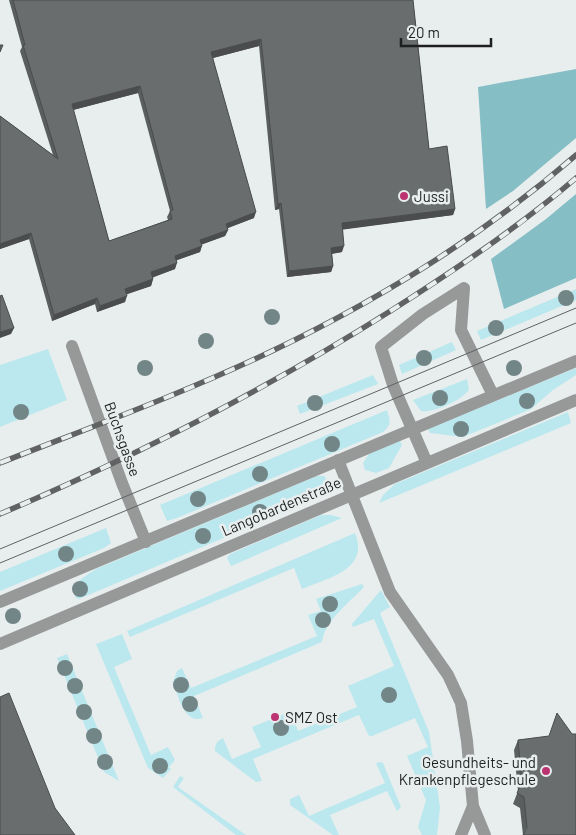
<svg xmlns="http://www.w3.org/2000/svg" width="576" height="835" viewBox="0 0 576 835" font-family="Barlow,sans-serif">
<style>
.green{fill:#bae8ee}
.forest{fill:#86bec6}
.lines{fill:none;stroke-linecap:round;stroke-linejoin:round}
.minor{stroke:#979999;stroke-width:12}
.tram{stroke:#606263;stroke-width:1}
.rail-casing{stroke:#606263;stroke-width:5.5}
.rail{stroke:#e8eeee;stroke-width:4;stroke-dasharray:11;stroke-linecap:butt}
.tree{fill:#728587}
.wall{fill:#5a5e5f;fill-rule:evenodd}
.shaded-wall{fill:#4a4c4d}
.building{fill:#696d6e;stroke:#4a4c4d;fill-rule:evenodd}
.poi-dot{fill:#bc3371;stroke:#e8eeee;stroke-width:2}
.labels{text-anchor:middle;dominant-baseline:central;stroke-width:5;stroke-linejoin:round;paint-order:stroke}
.poi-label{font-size:15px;fill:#1e1f20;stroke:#e8eeee;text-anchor:start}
.street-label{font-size:15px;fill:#1e1f20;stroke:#e8eeee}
</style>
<rect width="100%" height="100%" fill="#e8eeee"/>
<path class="green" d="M576 289V300L481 340 477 331Z
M452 342 456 350 402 374 399 365Z
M48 349 67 400 0 427V365Z
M576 368V375L553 390 531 409 463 437 430 433 428 429Z
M373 375 378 384 300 414 297 406Z
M467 379 469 389C465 399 432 414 421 411L413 400Z
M387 410C390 420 392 425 383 432L177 518 167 521 160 505Z
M568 412 571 423 379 503 383 495 395 484Z
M400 441 402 445 389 468 376 473 365 470 363 463 369 454Z
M317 476H324L330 484V489L323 496 79 599 76 598C68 584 86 576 96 569Z
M321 515H331L342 518 231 566 227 558 230 554Z
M106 528 111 543 104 548 0 591V572Z
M355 533C370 570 328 578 302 589L294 568 130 637 127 631Z
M362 584 364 587C349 603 325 620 322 642L194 696 203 718C184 725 178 695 173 682L177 671 182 668 191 688 317 636 308 615 321 611 316 599Z
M381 590 390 607 380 613 429 732 440 807 437 835H422L418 827 426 800 407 756 428 747 415 718 372 736H369L359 715 253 759 262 781 256 782 215 751C215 744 217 741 223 738L232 759 261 747 252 727 291 711 298 731 357 707 348 686 394 666 374 619 353 627 352 624Z
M122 634 132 659 114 667 151 755 168 747 175 760 169 767 171 769 163 778 148 768 96 644Z
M67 654 119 781 104 772 57 658Z
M380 762 383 763 401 807 397 811 387 791 330 815 339 835H333L290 805V799L299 795 309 816 385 783 376 763Z
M180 776 184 778 178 787 246 835H236L173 787Z"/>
<path class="forest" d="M576 69V138L513 191 486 209 478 87Z
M576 194V278L504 309 491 259 546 219Z"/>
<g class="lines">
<path class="minor" d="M72 346 122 483 146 542
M338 460 390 592 448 675 461 703 467 741 473 806 485 835
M427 463 393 385 381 347 423 314 464 288 461 330 493 395
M0 602 576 361
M0 644 576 400
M461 835 473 806"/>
<path class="tram" d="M0 549 576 308
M0 563 576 323"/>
<defs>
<path id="rail" d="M0 463C91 427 184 393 272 351 381 299 485 234 576 155
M0 514C136 456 267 389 392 310 455 270 519 227 576 178"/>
</defs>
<use href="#rail" class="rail-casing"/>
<use href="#rail" class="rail"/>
</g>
<g class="tree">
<circle cx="566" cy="298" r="8"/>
<circle cx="272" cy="317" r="8"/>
<circle cx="496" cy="328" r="8"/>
<circle cx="206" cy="341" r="8"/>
<circle cx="424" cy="358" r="8"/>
<circle cx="145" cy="368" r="8"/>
<circle cx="514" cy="368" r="8"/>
<circle cx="440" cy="398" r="8"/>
<circle cx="527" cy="401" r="8"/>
<circle cx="315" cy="403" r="8"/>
<circle cx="21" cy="412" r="8"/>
<circle cx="461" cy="429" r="8"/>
<circle cx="332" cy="444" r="8"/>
<circle cx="260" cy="474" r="8"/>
<circle cx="198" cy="499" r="8"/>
<circle cx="260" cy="512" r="8"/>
<circle cx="203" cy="536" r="8"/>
<circle cx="66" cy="554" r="8"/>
<circle cx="80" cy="589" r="8"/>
<circle cx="330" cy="604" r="8"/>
<circle cx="13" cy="616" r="8"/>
<circle cx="323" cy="620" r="8"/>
<circle cx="65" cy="668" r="8"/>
<circle cx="181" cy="685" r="8"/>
<circle cx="75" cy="686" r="8"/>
<circle cx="389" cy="695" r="8"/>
<circle cx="190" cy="704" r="8"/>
<circle cx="84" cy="712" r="8"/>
<circle cx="281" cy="728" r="8"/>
<circle cx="94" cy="736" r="8"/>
<circle cx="105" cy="762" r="8"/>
<circle cx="160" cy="766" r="8"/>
</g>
<path class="wall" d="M9 0H413L429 149 455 209 453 215 343 229 342 252 332 254 333 266 331 272 287 277 279 209 275 210 259 46 213 58 254 218 227 228 228 230 225 236 202 244 200 252 176 260 175 269 152 277 153 279 151 286 126 294 125 302 97 312 95 304 52 321 29 239 0 249V116L53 155 20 51 22 47ZM138 93 170 211 167 217 168 220 109 241 73 110Z
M576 734 523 835 520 808 513 804 518 791 514 750 518 740Z"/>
<path class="shaded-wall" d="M261 39 259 46 209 59 211 52Z
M140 86 138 93 69 111 72 104Z
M281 203 279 209 275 210 278 204Z
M455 209 453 215 340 230 342 223Z
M256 212 254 218 223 230 226 224Z
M228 230 225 236 198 246 200 240Z
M31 233 29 239 0 249V244Z
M202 246 200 252 172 262 175 256Z
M344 246 342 252 329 254 331 248Z
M177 263 175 269 149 279 151 272Z
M333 266 331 272 287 277 289 271Z
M153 279 151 286 122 296 125 289Z
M127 296 125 302 97 312 100 306Z
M97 298 95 304 52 321 54 315Z
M14 328 11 334 0 338V332Z"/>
<path class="building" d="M13 0H413L429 149 447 146 455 209 342 223 344 246 331 248 333 266 289 271 281 203 278 204 261 39 211 52 256 212 226 224 228 230 200 240 202 246 175 256 177 263 151 272 153 279 125 289 127 296 100 306 97 298 54 315 31 233 0 244V116L58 159 23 45H25ZM140 86 173 210 170 211 172 219 109 241 72 104Z
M0 45H3L0 52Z
M2 295 14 328 0 332V296Z
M9 693 55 808 75 835H0V697Z
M557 713 572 734H576V835H523L527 828 524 797 517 793 522 782 518 740 549 736Z"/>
<g class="poi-dot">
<circle cx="404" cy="196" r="5"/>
<circle cx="275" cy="717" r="5"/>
<circle cx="546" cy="771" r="5"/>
</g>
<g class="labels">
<g class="poi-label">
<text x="414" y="196">Jussi</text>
<text x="285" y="717">SMZ Ost</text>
<text x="536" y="762" text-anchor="end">Gesundheits- und<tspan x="536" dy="17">Krankenpflegeschule</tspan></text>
</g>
<g class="street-label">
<text transform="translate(123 439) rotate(70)">Buchsgasse</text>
<text transform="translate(281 506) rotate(-23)">Langobardenstraße</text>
</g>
</g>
<path d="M401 38v8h90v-8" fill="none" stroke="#1e1f20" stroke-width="2.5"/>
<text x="408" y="38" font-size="15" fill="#1e1f20" stroke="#e8eeee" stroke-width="4" paint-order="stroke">20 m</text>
</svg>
